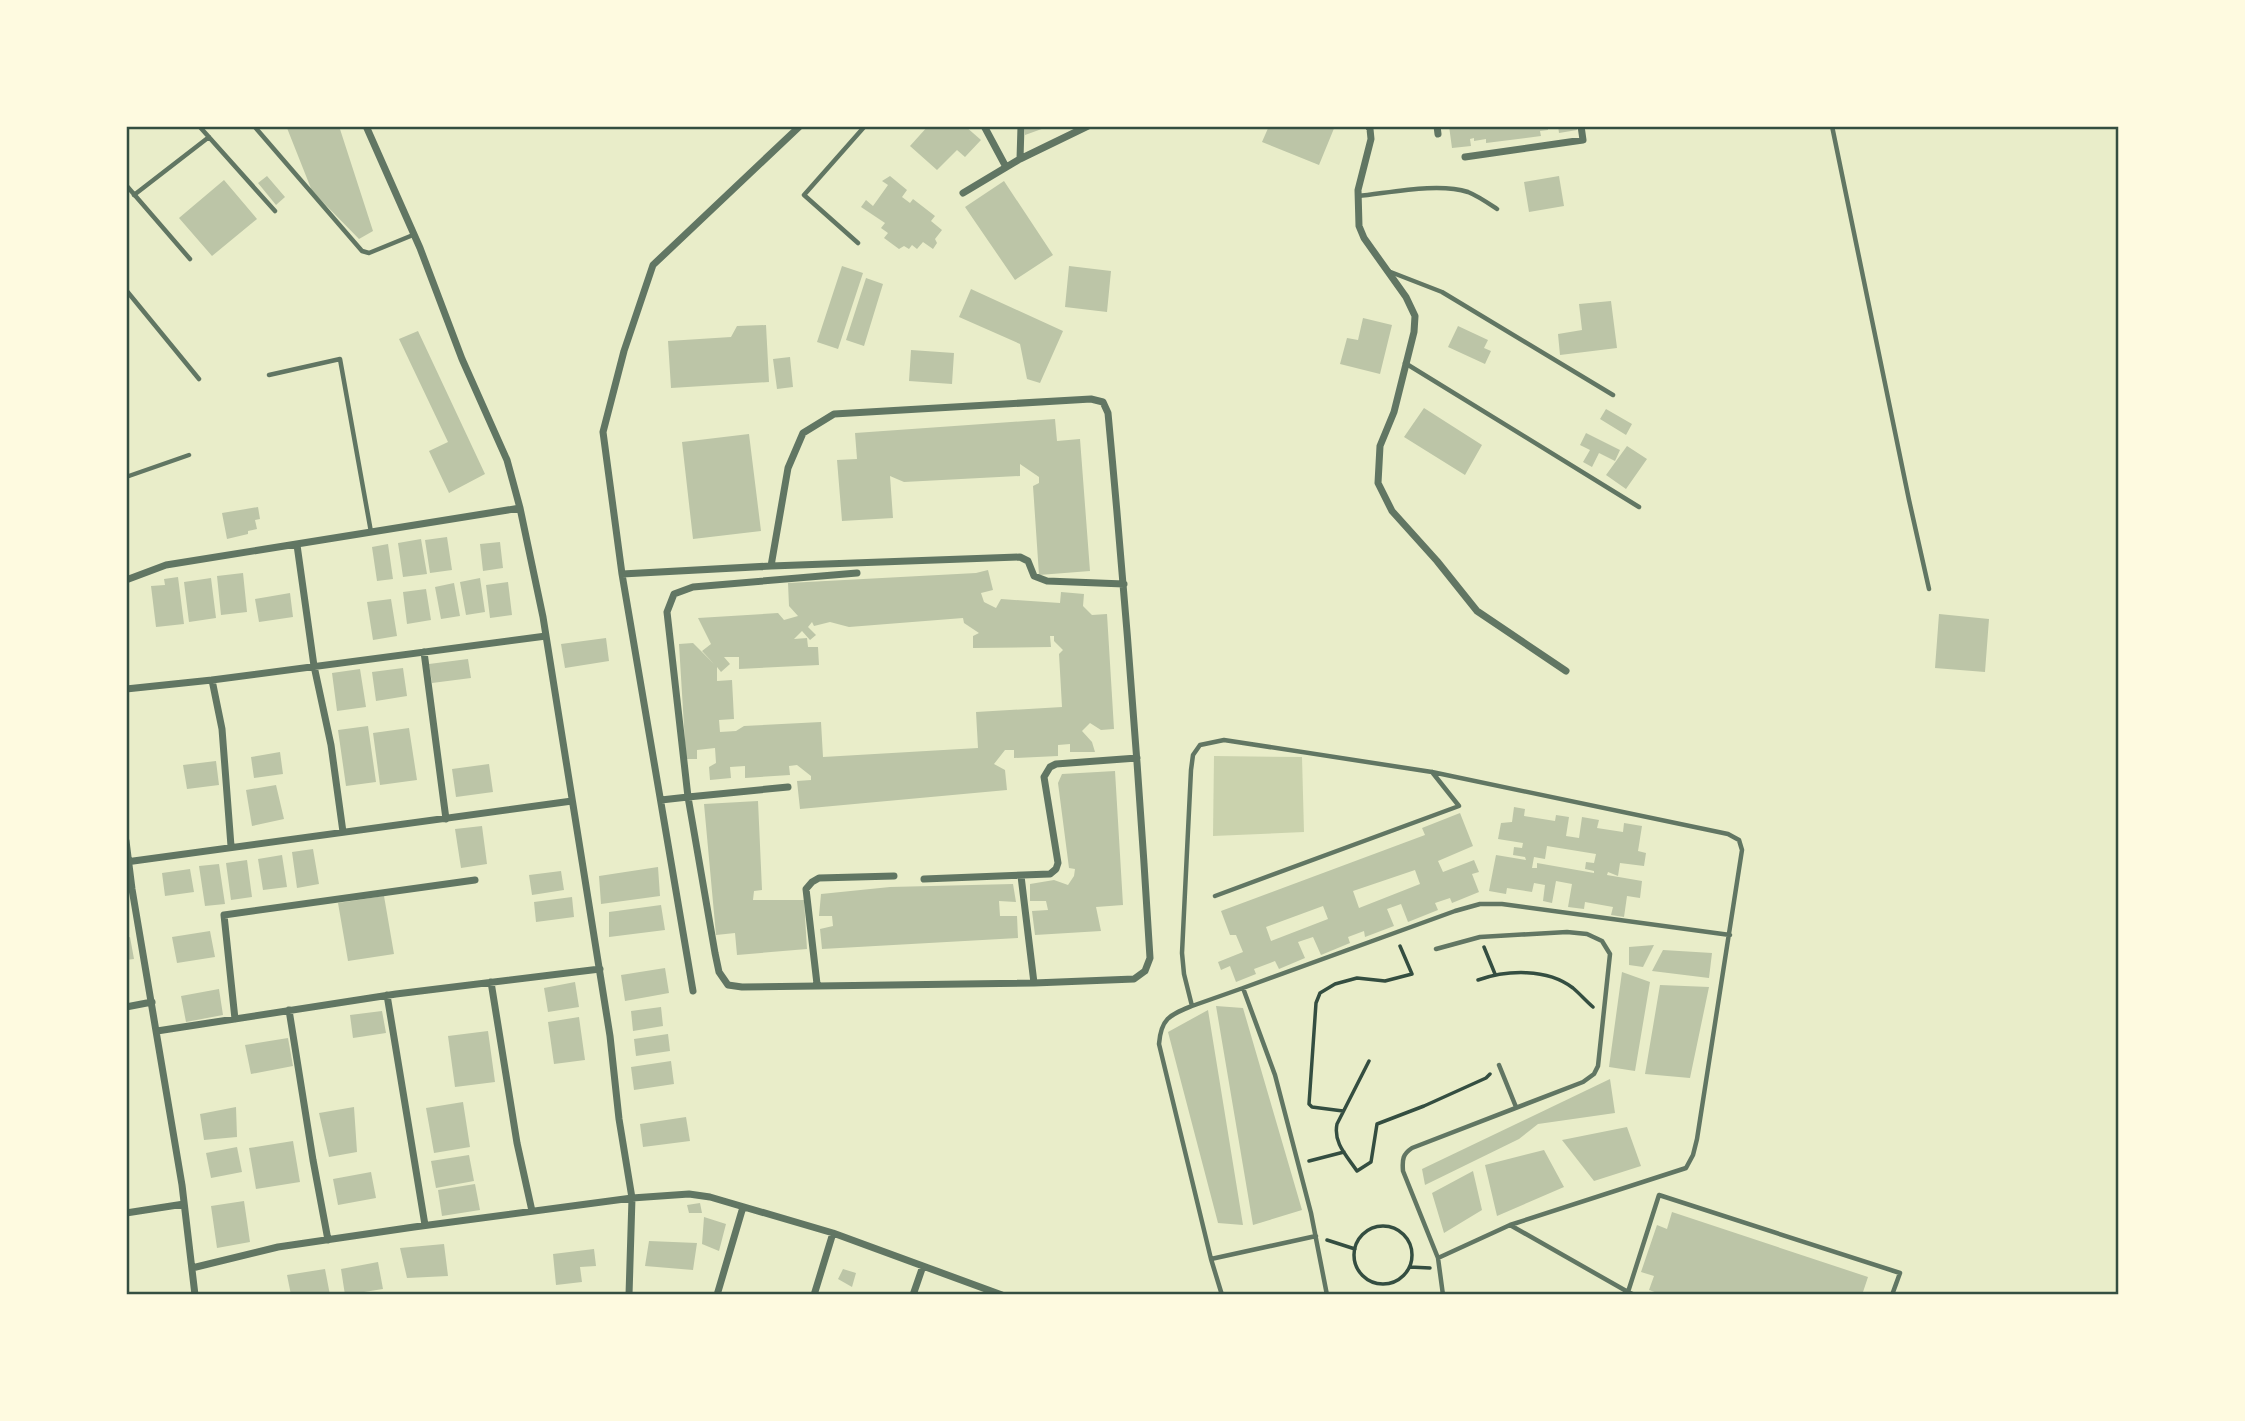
<svg xmlns="http://www.w3.org/2000/svg" width="2245" height="1421" viewBox="0 0 2245 1421" font-family="'Archivo Narrow',sans-serif">
<style>
.green{fill:#cad2ad}
.building{fill:#bcc5a7;fill-rule:evenodd}
.lines{fill:none;stroke-linecap:round;stroke-linejoin:round}
.path{stroke:#344e41;stroke-width:3.5}
.service{stroke:#617663;stroke-width:4.5}
.minor{stroke:#617663;stroke-width:7}
.neatline{fill:none;stroke:#344e41;stroke-width:2.5}
</style>
<rect width="100%" height="100%" fill="#e9edc9"/>
<path class="green" d="M1214 756 1302 757 1304 832 1213 836Z"/>
<path class="building" d="M292 126H339L373 231 359 239 312 191 287 128Z
M928 126H965L981 140 965 157 957 150 937 170 910 146Z
M1025 126H1050L1025 135Z
M1269 126H1335L1319 165 1262 142Z
M1449 126H1548V130L1540 131 1541 136 1486 143V139L1474 141V138L1470 139 1471 146 1452 148Z
M1558 126H1576L1577 130 1559 133Z
M267 176 285 197 276 205 258 183Z
M890 176 907 190 902 197 910 203 913 199 935 216 931 221 942 230 935 239 937 243 933 249 923 242 917 249 912 245 909 249 904 246 899 249 884 238 888 233 881 228 885 223 861 207 866 200 873 206 888 185 882 181Z
M1559 176 1564 206 1529 212 1524 182Z
M224 180 257 219 212 256 179 218Z
M1004 181 1053 255 1015 280 965 207Z
M842 266 863 273 838 349 817 342Z
M1069 266 1111 271 1107 312 1065 307Z
M866 278 883 284 864 346 846 340Z
M971 289 1063 331 1040 383 1027 379 1020 344 959 317Z
M1611 301 1617 348 1560 355 1558 334 1582 330 1579 304Z
M1363 318 1392 325 1380 374 1340 364 1347 338 1358 340Z
M766 325 769 382 671 388 668 341 731 337 737 326Z
M1458 326 1488 340 1484 348 1491 351 1485 364 1448 347Z
M418 331 485 474 449 493 429 451 448 442 399 339Z
M911 350 954 353 952 384 909 381Z
M790 357 793 387 777 389 773 359Z
M1424 408 1482 445 1465 475 1404 437Z
M1606 409 1632 424 1626 435 1600 419Z
M1055 419 1057 441 1080 439 1090 571 1039 575 1033 486 1039 483V477L1020 464V476L904 482 890 476 893 518 842 521 837 460 857 459 855 433Z
M1586 433 1620 450 1615 461 1599 453 1592 467 1583 462 1590 450 1580 445Z
M749 434 761 531 693 539 682 442Z
M1627 446 1647 459 1626 489 1606 475Z
M258 507 260 519 255 520 257 529 248 531V534L227 539 222 513Z
M447 537 452 570 430 573 425 540Z
M421 539 427 574 403 577 398 543Z
M500 542 503 568 483 571 480 544Z
M388 544 393 579 377 581 372 547Z
M988 570 993 590 981 593 984 602 996 608 1001 599 1060 603 1061 592 1084 594 1083 606 1092 615 1107 614 1114 729 1101 730 1090 723 1082 731 1092 742 1095 752H1070V744L1058 745V756L1014 758V750H1005L994 764 1005 770 1007 790 800 809 797 781 811 780V776L797 765 789 766 790 775 745 778V766L730 767 731 778 710 780 709 767 716 763 715 748 697 750V759H686L679 644 693 643 714 664 702 651 711 644 698 618 778 613 784 620 798 616 789 606 788 583 976 573ZM963 618 964 623 979 633 973 636V648L1051 647 1050 636H1054V641L1063 650 1059 654 1062 707 976 712 978 748 823 757 821 722 744 726 736 731 720 732 719 720 734 719 732 680 717 681V667L721 672 730 664 724 657H739V669L819 665 818 647H808L807 638 794 639 802 631 810 640 816 635 808 627 812 622 814 626 830 622 849 627Z
M243 573 247 612 221 615 217 576Z
M178 577 184 624 156 627 151 586 165 585 164 579Z
M211 578 216 618 189 622 184 582Z
M480 578 485 612 466 615 460 582Z
M508 582 512 615 490 618 486 585Z
M454 583 460 616 441 619 435 587Z
M426 589 431 620 407 624 403 592Z
M290 593 293 617 259 622 255 599Z
M391 599 397 636 373 640 367 602Z
M1939 614 1989 619 1985 672 1935 668Z
M606 638 609 661 565 668 561 644Z
M468 659 471 678 432 683 429 664Z
M403 668 407 696 376 701 372 672Z
M360 669 366 707 337 711 332 673Z
M368 726 376 782 346 786 338 730Z
M409 728 417 780 380 785 373 733Z
M280 752 283 774 254 778 251 757Z
M216 761 219 785 187 789 183 765Z
M489 764 493 792 456 797 452 769Z
M1115 771 1123 905 1096 907 1101 931 1035 935 1032 911 1048 910 1046 901H1030V884L1054 880 1068 885 1074 876 1075 869 1069 868 1058 783 1062 774Z
M276 785 284 819 252 826 246 790Z
M758 801 762 890 754 891 753 900H804L807 949 737 955 735 933 716 935 704 804Z
M1514 807 1525 809 1524 816 1555 821 1556 815 1569 817 1566 836 1579 838 1582 817 1599 820 1597 828 1623 832 1624 823 1642 826 1638 851 1646 853 1644 866 1620 863 1618 876 1608 872 1607 875 1642 881 1640 898 1627 896 1624 917 1611 915 1613 907 1585 902 1584 909 1568 907 1572 884 1556 881 1552 903 1543 901 1545 885 1534 883 1532 892 1507 888 1506 894 1489 891 1496 855 1526 860 1525 857 1513 855 1514 847 1522 848 1523 843 1498 839 1501 823 1512 822ZM1547 846 1596 854 1594 863 1586 862 1585 869 1594 871V873L1537 863V868H1532L1534 857 1545 859Z
M1460 813 1473 846 1438 861 1443 872 1474 860 1479 872 1472 874 1479 892 1452 903 1450 898 1435 903 1438 910 1408 922 1401 904 1387 909 1394 926 1365 937 1364 931 1348 937 1350 943 1321 955 1313 937 1298 942 1305 958 1279 969 1275 961 1254 969 1256 974 1236 982 1230 966 1221 970 1218 962 1243 952 1236 935H1230L1221 911 1425 835 1422 828ZM1415 870 1420 884 1359 908 1353 891ZM1323 906 1328 919 1271 941 1266 927Z
M482 826 487 864 461 868 455 829Z
M313 849 319 884 297 888 292 852Z
M282 855 287 887 263 890 258 859Z
M247 860 252 897 231 900 226 863Z
M219 864 225 904 205 906 199 866Z
M658 867 660 896 601 904 599 876Z
M190 869 194 892 165 896 162 873Z
M561 871 564 890 532 895 529 875Z
M1013 884 1016 902 999 901 1000 916H1017L1018 938 822 949 820 929 833 926 832 916H819L821 894 890 887Z
M384 896 394 954 348 961 338 903Z
M572 897 574 917 536 922 534 902Z
M661 905 665 930 609 937V912Z
M210 931 215 957 177 963 172 937Z
M130 937 134 959 126 960V938Z
M1654 945 1643 967 1629 965V947Z
M1663 950 1712 953 1709 978 1652 971Z
M665 968 669 993 625 1001 621 975Z
M1622 972 1650 982 1635 1071 1609 1067Z
M575 982 579 1007 548 1012 544 988Z
M1660 985 1709 987 1690 1078 1645 1074Z
M219 989 223 1015 186 1022 181 996Z
M1216 1006 1243 1008 1302 1210 1253 1225Z
M661 1007 663 1026 633 1031 631 1011Z
M1208 1010 1243 1225 1218 1223 1168 1032Z
M382 1011 386 1033 353 1038 350 1015Z
M579 1017 585 1060 554 1064 548 1022Z
M488 1031 495 1082 455 1087 448 1036Z
M668 1034 670 1051 636 1056 634 1039Z
M288 1038 293 1066 251 1074 245 1045Z
M671 1061 674 1084 634 1090 631 1067Z
M1610 1079 1615 1113 1538 1124 1519 1139 1425 1185 1422 1169Z
M463 1102 470 1147 434 1153 426 1108Z
M236 1107 237 1137 204 1140 200 1114Z
M354 1107 357 1152 329 1157 319 1113Z
M686 1117 690 1141 643 1147 640 1124Z
M1627 1127 1641 1166 1594 1181 1562 1140Z
M293 1141 300 1182 256 1189 249 1148Z
M237 1147 242 1172 211 1178 206 1153Z
M1544 1150 1564 1187 1497 1216 1485 1165Z
M469 1155 474 1181 436 1188 431 1161Z
M1473 1171 1482 1210 1444 1233 1432 1193Z
M371 1172 376 1198 338 1205 333 1179Z
M475 1184 480 1210 442 1216 438 1190Z
M244 1201 250 1242 217 1248 211 1206Z
M700 1203 702 1213H689L687 1205Z
M1672 1212 1868 1277 1862 1295H1663L1649 1290 1654 1276 1641 1272 1657 1225 1667 1229Z
M704 1217 726 1224 719 1251 702 1244Z
M649 1241 697 1243 693 1270 645 1266Z
M444 1244 448 1276 407 1278 400 1248Z
M594 1249 596 1266 580 1267 582 1282 556 1285 553 1254Z
M378 1262 383 1289 345 1295 341 1269Z
M325 1269 330 1295H291L287 1275Z
M843 1269 856 1273 852 1287 838 1279Z"/>
<g class="lines">
<path class="path" d="M1484 947 1495 974
M1478 980C1507 970 1547 968 1573 988 1580 994 1586 1001 1593 1007
M1369 1061 1337 1124C1333 1143 1347 1156 1357 1171L1371 1162 1377 1124 1424 1106 1486 1078 1490 1074
M1343 1111 1312 1107 1309 1104 1316 1003 1320 993 1335 984 1357 978 1385 981 1412 974 1400 946
M1309 1161 1344 1152
M1354 1255a29 29 0 1 1 58 0a29 29 0 1 1-58 0Z
M1327 1240 1355 1249
M1410 1267 1430 1268"/>
<path class="service" d="M199 126 275 211
M254 126 362 251 369 253 413 235
M1832 126 1909 500 1929 589
M126 185 190 259
M134 195 209 137
M1358 196C1389 193 1438 182 1468 192 1478 196 1488 203 1497 209
M858 243 804 195 865 126
M1388 271 1442 292 1613 395
M126 290 199 379
M1405 363 1639 507
M269 375 340 359 371 532
M126 477 189 455
M1215 896 1459 806 1432 772
M1436 949 1480 937 1567 932 1587 934 1602 941 1610 954 1598 1066 1594 1074 1583 1082 1412 1148C1403 1154 1402 1159 1403 1171L1438 1258
M1243 988 1455 911 1480 904H1502L1730 935
M1192 1006 1243 988 1275 1075 1311 1213 1327 1295
M1499 1065 1516 1107
M1510 1225 1628 1292
M1211 1259 1316 1236
M1222 1295 1211 1259 1159 1044C1161 1018 1170 1015 1192 1006L1184 974 1182 953 1191 770 1193 755 1200 745 1224 740 1432 772 1728 834 1739 840 1742 850 1697 1139 1693 1155 1686 1168 1510 1225 1438 1258 1443 1295
M1635 1295 1628 1292 1659 1195 1900 1273 1892 1295"/>
<path class="minor" d="M366 126 420 248 462 359 507 460 520 508 543 617 610 1036 619 1119 632 1198 629 1295
M984 126 1006 167
M1368 126 1370 129 1371 139 1358 190 1359 226 1364 238 1406 297 1415 316 1414 332 1394 412 1380 446 1378 483 1392 511 1437 561 1477 611 1566 671
M1437 126 1438 134
M1465 157 1583 140 1581 126
M1020 159 1021 126
M963 193 1020 159 1088 126
M297 545 314 666 331 745 343 832
M771 566 788 468 803 433 834 414 1091 399 1103 402 1108 413C1125 595 1139 776 1150 958L1145 971 1134 979 1034 983 1021 876
M622 574 771 566 1020 557 1028 561 1034 576 1047 581 1124 584
M126 580 166 565 520 508
M424 652 446 819
M212 680 222 729 231 846
M126 689 212 680 546 636
M788 787 688 797 667 612 674 594 693 587 857 573
M661 800 688 797 715 953 719 972 728 985 742 987 1034 983
M126 841 132 889 182 1185 195 1295
M126 862 572 801
M924 879 1050 874 1056 869 1058 863 1044 777 1050 767 1056 764 1137 758
M491 982 517 1143 532 1211
M817 984 806 889 812 882 819 878 894 876
M693 991 622 574 603 432 624 351 653 265 800 126
M387 995 425 1225
M126 1007 152 1002
M289 1010 313 1160 328 1240
M235 1019 224 915 475 880
M157 1031 396 994 600 969
M126 1213 184 1204
M192 1268 278 1247 414 1227 632 1198 689 1194 710 1197 833 1233 1002 1295
M717 1295 743 1207
M814 1295 833 1233
M913 1295 923 1266"/>
</g>
<rect width="2245" height="1421" fill="none" stroke="#fefae0" stroke-width="256"/>
<rect x="128" y="128" width="1989" height="1165" class="neatline"/>
</svg>
